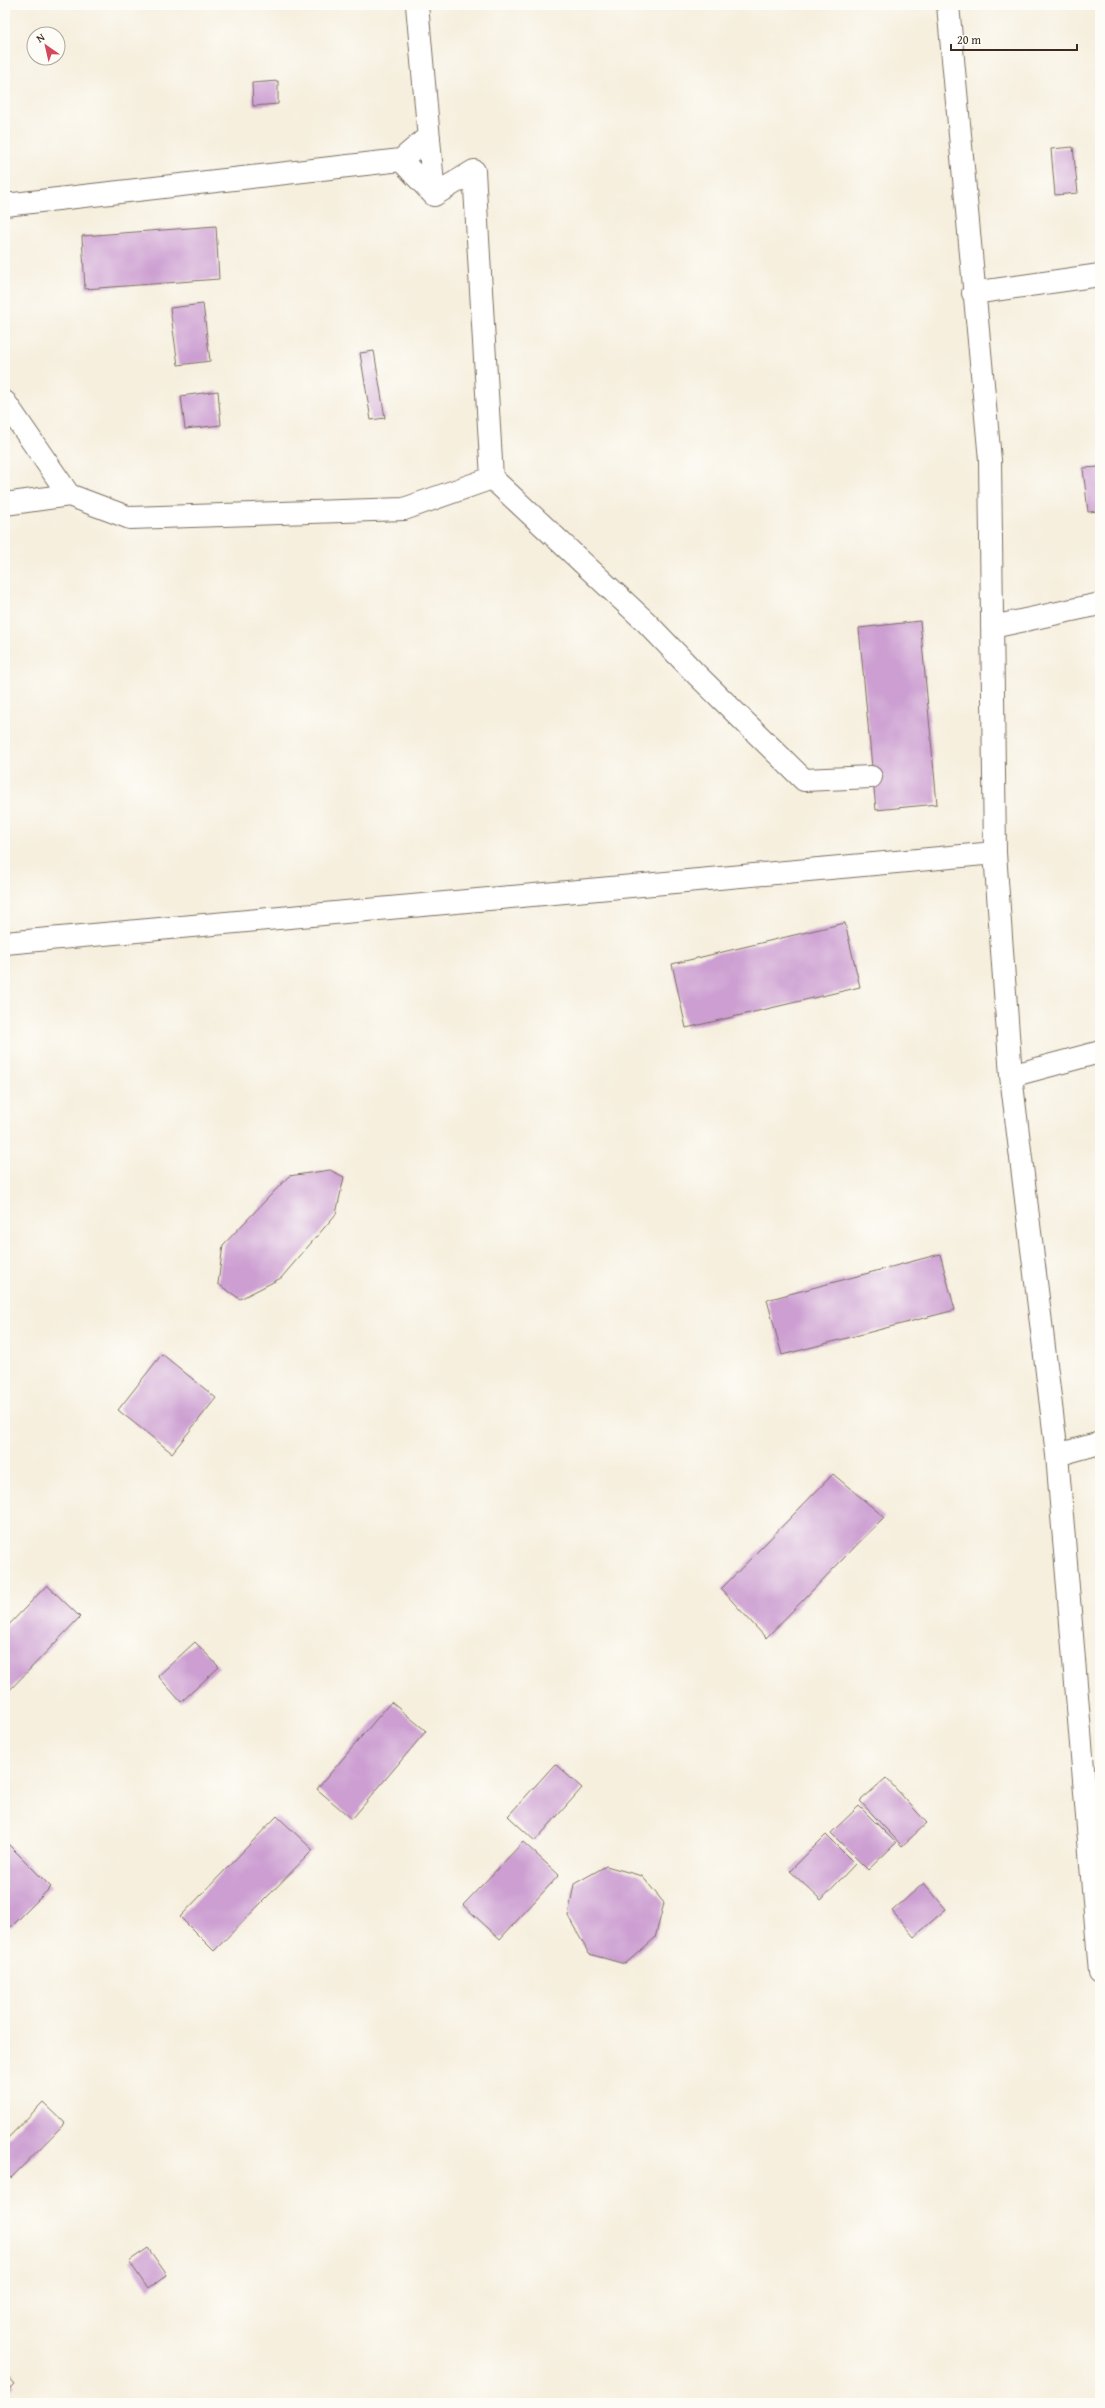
<svg xmlns="http://www.w3.org/2000/svg" width="1105" height="2408" viewBox="0 0 1105 2408" font-family="'Gentium Book Plus',serif">
<style>
.building{fill:#cc9ed1}
.lines{fill:none;stroke-linecap:round;stroke-linejoin:round}
.service-casing{stroke:#7c6f61;stroke-width:24}
.minor-casing{stroke:#7c6f61;stroke-width:24}
.service{stroke:#fff;stroke-width:22}
.minor{stroke:#fff;stroke-width:22}
</style>
<rect width="100%" height="100%" fill="#fdfcf7"/>
<filter id="ink" filterUnits="userSpaceOnUse"><feTurbulence type="fractalNoise" baseFrequency=".025" numOctaves="2"/><feDisplacementMap in="SourceGraphic" scale="8" xChannelSelector="R" yChannelSelector="G"/><feConvolveMatrix kernelMatrix="1 2 1 2 8 2 1 2 1" color-interpolation-filters="sRGB"/></filter>
<filter id="wash" filterUnits="userSpaceOnUse"><feTurbulence type="fractalNoise" baseFrequency=".012" numOctaves="4" result="noise"/><feDisplacementMap in="SourceGraphic" scale="16" xChannelSelector="R" yChannelSelector="G"/><feGaussianBlur stdDeviation="0.9" result="paint"/><feColorMatrix in="noise" values="0 0 0 0 0 0 0 0 0 0 0 0 0 0 0 0 0 1.4 0 .05"/><feComposite in="paint" operator="in"/></filter>
<g filter="url(#wash)">
<rect width="100%" height="100%" fill="#f6efde"/>
<g id="blocks">
<path class="building" d="M278 81V104L253 106 252 83Z
M1073 147 1078 193 1055 195 1051 149Z
M216 226 219 279 85 289 82 236Z
M203 304 210 361 178 365 170 308Z
M374 351 385 418 371 420 360 353Z
M218 391 221 425 185 429 181 396Z
M1100 467V511L1088 512 1083 468Z
M920 621 937 804 876 810 859 628Z
M845 923 860 987 686 1028 672 964Z
M330 1170 344 1177 336 1214 281 1278 240 1299 218 1284 223 1245 289 1176Z
M940 1254 955 1310 782 1355 767 1300Z
M162 1354 216 1398 172 1453 118 1410Z
M833 1474 884 1517 766 1638 721 1589Z
M47 1585 80 1617 5 1695V1629Z
M195 1642 219 1667 181 1702 158 1676Z
M391 1702 426 1731 352 1819 317 1789Z
M555 1764 582 1788 535 1841 508 1816Z
M886 1778 927 1823 902 1846 860 1801Z
M859 1806 896 1843 868 1870 831 1833Z
M277 1816 313 1850 214 1951 180 1917Z
M826 1835 855 1864 821 1900 790 1871Z
M5 1841 51 1887 11 1927 5 1921Z
M523 1842 559 1875 500 1939 463 1905Z
M606 1866 642 1876 664 1903 655 1938 625 1964 589 1954 568 1916 574 1884Z
M924 1883 946 1909 914 1937 892 1911Z
M43 2102 65 2123 11 2178 5 2173V2141Z
M148 2248 167 2275 148 2289 129 2261Z
M5 2374 14 2384 5 2393Z"/>
</g>
</g>
<g filter="url(#ink)">
<use href="#blocks" fill-opacity="0" stroke="#7c6f61" stroke-width="1"/>
<g class="lines">
<defs>
<path id="service" d="M417 5 434 195 474 171 492 478 646 622 695 673 804 780 871 777
M401 160 434 195
M5 205 401 160 429 136
M5 402 69 495
M5 504 69 495 130 518 404 509 492 478"/>
<path id="minor" d="M948 5 990 460 995 853 1011 1076 1057 1455 1100 1973
M973 293 1100 275
M992 627 1100 604
M5 943 995 853
M1011 1076 1100 1052
M1057 1455 1100 1443"/>
</defs>
<use href="#service" class="service-casing"/>
<use href="#minor" class="minor-casing"/>
<use href="#service" class="service"/>
<use href="#minor" class="minor"/>
</g>
</g>
<rect width="1105" height="2408" fill="none" stroke="#fdfcf7" stroke-width="20"/>
<g transform="translate(46 46) rotate(326)"><circle r="19" fill="#fdfcf7" stroke="#afa8a0"/>
<path d="M0-3L7 15L0 10L-7 15Z" fill="#d1495b"/>
<text y="-6" font-size="11" font-weight="bold" text-anchor="middle" fill="#3b2a1e">N</text>
</g>
<path d="M951 44v6h126v-6" fill="none" stroke="#3b2a1e" stroke-width="2"/>
<text x="957" y="44" font-size="12" fill="#3b2a1e" stroke="#fdfcf7" stroke-width="3" paint-order="stroke">20 m</text>
</svg>
